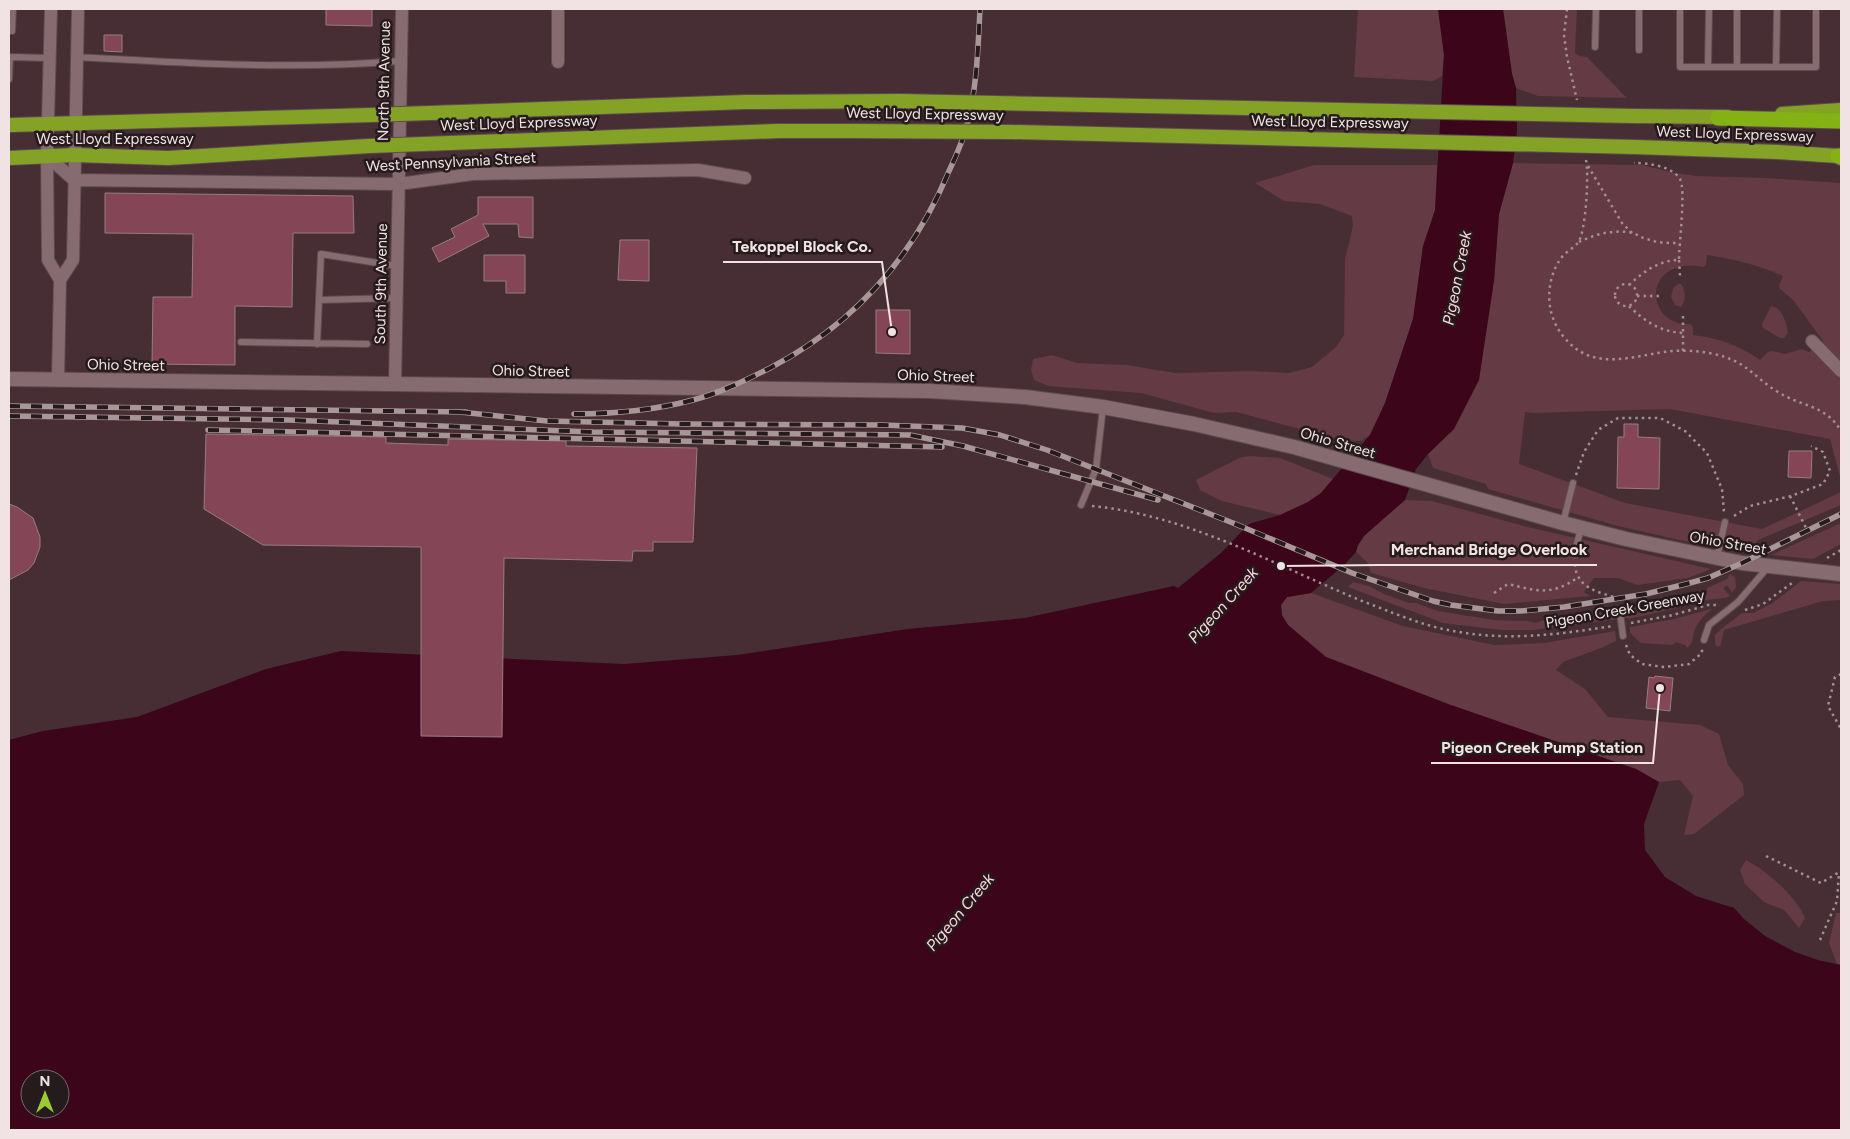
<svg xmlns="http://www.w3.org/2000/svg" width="1850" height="1139" viewBox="0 0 1850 1139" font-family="Figtree,sans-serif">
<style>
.green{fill:#643a44;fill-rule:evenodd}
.water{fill:#3c0519;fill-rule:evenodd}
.building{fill:#844656;stroke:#977c81}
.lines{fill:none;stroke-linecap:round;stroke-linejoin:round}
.service-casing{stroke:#5e4b4f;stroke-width:8}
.minor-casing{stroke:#5e4b4f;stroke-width:14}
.tertiary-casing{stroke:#5e4b4f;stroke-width:16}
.trunk-casing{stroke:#5e4b4f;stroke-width:16}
.motorway-casing{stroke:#5e4b4f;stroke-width:17}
.path{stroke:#a28f93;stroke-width:2.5;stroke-dasharray:2.5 4;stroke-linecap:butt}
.service{stroke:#866c71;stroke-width:6}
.minor{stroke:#866c71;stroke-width:12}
.tertiary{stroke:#866c71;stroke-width:14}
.trunk{stroke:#84a326;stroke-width:14}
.motorway{stroke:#84b113;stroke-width:15}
.rail-casing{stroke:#a99699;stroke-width:5.5}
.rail{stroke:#251a1c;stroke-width:4;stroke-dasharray:11;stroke-linecap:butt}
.trunk-bridge-casing{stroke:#5e4b4f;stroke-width:16;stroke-linecap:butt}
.trunk-bridge{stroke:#84a326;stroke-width:14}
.labels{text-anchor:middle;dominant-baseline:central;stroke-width:5;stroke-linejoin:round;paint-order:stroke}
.street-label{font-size:15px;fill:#f1e2e4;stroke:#251a1c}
.water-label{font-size:16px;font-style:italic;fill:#fed6de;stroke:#251a1c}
.leader{fill:none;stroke:#f1e2e4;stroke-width:2}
.callout-dot{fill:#f1e2e4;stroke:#251a1c;stroke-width:2}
.callout-label{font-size:16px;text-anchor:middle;font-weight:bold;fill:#f1e2e4;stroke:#251a1c;stroke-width:5;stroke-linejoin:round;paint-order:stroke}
</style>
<rect width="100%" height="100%" fill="#462e34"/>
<path class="green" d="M1358 9H1438L1444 55 1442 76 1433 81 1354 77Z
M1503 9H1577L1575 53 1580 56 1587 57 1627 98 1538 96 1516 88 1512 74Z
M1513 163 1643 165 1670 172 1696 176 1765 178 1841 183V480L1830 439 1670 409 1533 413 1525 412 1519 464 1625 503 1762 529 1841 492V505L1758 540 1749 552 1679 540 1618 526 1488 489 1486 484 1433 468 1428 454 1454 429 1494 281 1499 214ZM1707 255C1733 259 1758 265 1783 276L1779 286 1780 289 1793 300 1823 341 1809 352 1802 349 1785 354 1772 351 1768 352 1760 360C1739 345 1718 338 1693 335V327L1690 324C1651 326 1643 275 1680 267 1687 265 1696 266 1703 267L1706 265Z
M1314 165H1437L1435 210 1423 246 1413 319 1385 403 1370 435 1361 441 1341 440 1236 412 1214 413 1141 393 1048 386 1034 380 1031 370 1033 359 1052 355 1077 363 1127 365 1175 373 1251 371 1289 373 1312 367 1336 347 1344 335 1345 259 1353 226 1352 216 1320 204 1284 201 1255 183Z
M1678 284H1681C1686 290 1686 301 1681 307L1675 305 1671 297 1673 288Z
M1771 306C1783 308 1786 322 1788 333L1784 338H1780L1763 328 1762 324Z
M1250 456 1280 458 1333 479 1321 493 1308 502 1280 515 1222 501 1200 490 1196 480 1239 458Z
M1405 500 1432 501 1528 527 1711 569 1688 578 1637 585 1618 578H1594L1584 592 1590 596 1504 604 1424 588 1371 573 1367 562 1356 552C1360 533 1390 513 1405 500Z
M1841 523V544L1813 559 1771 555Z
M1730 574 1735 577 1736 587 1732 593 1728 586 1724 587V589L1730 596C1723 600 1715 598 1708 600 1681 606 1655 614 1628 619V618L1533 630H1501L1443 623 1348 587 1353 582 1369 586 1384 594 1409 603H1416L1438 611 1494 620 1529 621 1535 623 1557 616 1597 612 1613 617 1626 614 1632 608 1694 594 1696 598C1704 600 1708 596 1707 588L1727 579Z
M1801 581 1841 584V600L1823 601 1724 630 1721 644 1719 647 1716 646 1715 643V635L1721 629 1742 613H1753L1771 604Z
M1311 593 1403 626 1494 645 1544 643 1615 631 1616 641 1601 648 1563 662 1556 670 1585 689 1608 717 1700 725 1719 734 1728 765 1743 784 1744 795 1694 834 1684 835 1693 796 1680 780 1659 782 1636 769 1448 704 1326 657 1288 625 1282 615 1281 605 1287 597Z
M1711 609V610C1704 615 1699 621 1695 629 1692 637 1694 643 1687 648L1685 645 1676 642 1673 645 1641 643 1630 633V627L1674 619Z
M1746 860C1767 871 1796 896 1805 918L1799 928 1784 910 1764 902 1745 884 1740 870Z
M1836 913H1841V965L1837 964 1829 943Z"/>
<path class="water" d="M1438 9H1503L1512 74 1516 88 1517 131 1513 163 1499 214 1494 281 1479 380 1454 429 1428 454 1416 469 1405 500 1364 536 1358 545 1356 552 1344 565 1311 593 1287 597 1281 605 1282 615 1288 625 1326 657 1448 704 1636 769 1659 782 1644 824 1645 850 1665 877 1696 896 1734 908 1744 919 1765 936 1795 952 1818 960 1841 965V1130H9V740L43 731 137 717 266 669 341 651 624 664 737 655 908 629 1025 618 1174 586 1178 588 1221 553 1249 524 1280 515 1308 502 1321 493 1370 435 1385 403 1413 319 1423 246 1435 210 1444 55ZM30 1079H60V1109H30Z"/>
<path class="building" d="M326 9H372V26L326 25Z
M104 35H122V52L104 51Z
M105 193 353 196 354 233H293L292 307 235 306V365L152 364 153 297H192L193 234 105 233Z
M478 197H533V238L519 237 518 224H483L489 236 439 262 432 248 455 237 451 229 478 215Z
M620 240H649V281L618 280Z
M484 255H525V293H506V281H484Z
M876 310H910V354L876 353Z
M1624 424H1638V437L1660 438 1659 489 1617 488 1618 437H1624Z
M206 434 386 437V443L448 445V439L566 441V446L697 448 693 542H653V551H633L632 561 504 558 502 737 421 736V547L263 545 204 509Z
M1789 451H1812L1811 478 1788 477Z
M9 504 17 507 33 518 40 537V547L34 563 28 570 9 580Z
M1655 676 1673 678 1670 711 1646 708 1649 677 1654 678Z"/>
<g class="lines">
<defs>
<path id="service" d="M1680 9V67H1776L1777 9
M1737 9V67
M9 31H12L13 9
M1595 47 1596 9
M1639 50V9
M9 57 49 58
M77 57C184 63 293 70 400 61
M1708 67 1709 9
M1776 67H1816V9
M9 79 10 57
M397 298 319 300 321 254 397 266
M241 342 367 344
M317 344 319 300
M1081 505 1096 469 1103 407
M1563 523 1573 483
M1574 555 1581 528
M1717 557 1725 522
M1620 613 1623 636
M1704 640 1709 625 1738 602 1768 567"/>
<path id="minor" d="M51 9 47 156 48 260 60 280
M558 62V9
M47 156 74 180 399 184 473 174 698 170 745 178
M60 280 73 260 78 9
M1812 341 1841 371
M58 380 60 280
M395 385 402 9"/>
<path id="tertiary" d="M9 379 930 391 1025 397 1103 407 1194 424 1294 447 1563 523 1626 539 1742 563 1841 574"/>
<path id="trunk" d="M1782 114 1841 110
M1632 116 1728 117
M9 125 371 115
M1635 147 1777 152 1838 156 1841 158
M9 158 75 155 168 158 369 146"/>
<path id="motorway" d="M1718 118 1841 121
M1838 156H1841"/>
</defs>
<use href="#service" class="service-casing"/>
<use href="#minor" class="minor-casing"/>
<use href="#tertiary" class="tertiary-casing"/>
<use href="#trunk" class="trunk-casing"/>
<use href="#motorway" class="motorway-casing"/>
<path class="path" d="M1567 9 1564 35 1567 57 1577 100
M1586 160C1589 174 1586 232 1578 243 1573 248 1566 252 1561 258 1545 281 1545 314 1563 336 1593 374 1633 355 1672 351 1686 350 1700 351 1714 354 1747 361 1753 377 1778 392 1801 407 1825 404 1841 431
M1588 166 1622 223 1632 233
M1579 242C1595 234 1614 229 1633 233 1638 235 1642 238 1647 239 1657 243 1668 243 1679 243
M1679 260 1680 276
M1615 295a11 11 0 1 1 22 0a11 11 0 1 1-22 0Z
M1629 285C1643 272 1659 260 1679 260 1679 244 1686 190 1680 179 1672 166 1648 163 1634 163
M1637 296H1663
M1629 306C1644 321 1661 332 1683 333
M1683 351V316
M1576 475 1584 452 1598 430 1618 418H1660L1685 431 1707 453 1722 489 1724 512
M1790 496 1807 530
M1092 506C1187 515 1275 565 1362 601 1394 613 1425 627 1459 632 1513 641 1560 634 1613 626
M1734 516 1750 506 1791 496 1823 484 1830 471 1823 452 1811 446
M1827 558 1841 550
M1575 564C1576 588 1598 592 1617 598L1618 603
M1494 593 1508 584C1537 591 1551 596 1577 578
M1745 610 1763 604 1792 583
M1631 623 1673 615 1708 605H1718
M1626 645 1630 655 1642 664 1664 667 1689 664 1702 653V649
M1841 674 1835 677 1828 706 1841 729
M1766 856 1821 883 1841 871
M1820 940 1837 901 1839 873"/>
<use href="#service" class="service"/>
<use href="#minor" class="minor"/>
<use href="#tertiary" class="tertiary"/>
<use href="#trunk" class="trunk"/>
<use href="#motorway" class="motorway"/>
<defs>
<path id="rail" d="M9 406 466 412
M460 412 547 421 682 424 882 425 962 428 1000 435 1047 450 1233 523 1352 573 1433 601 1451 605 1498 611H1521L1564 607 1646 594 1686 584 1708 578 1742 563 1841 514
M574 414C614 414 655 410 693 400 720 393 746 380 770 368 854 324 913 258 949 171 956 156 963 141 967 125 977 88 978 47 980 9
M9 416 289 420 593 432 910 435 963 446 1158 500
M208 430 942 447"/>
</defs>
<use href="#rail" class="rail-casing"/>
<use href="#rail" class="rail"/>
<defs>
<path id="trunk-bridge" d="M371 115 746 102 900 101 1632 116
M369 146 779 131H853L1012 132 1635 147"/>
</defs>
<use href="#trunk-bridge" class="trunk-bridge-casing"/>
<use href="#trunk-bridge" class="trunk-bridge"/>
</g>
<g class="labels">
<g class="street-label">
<text transform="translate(384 81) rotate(-89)">North 9th Avenue</text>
<text transform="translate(925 114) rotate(1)">West Lloyd Expressway</text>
<text transform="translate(1330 122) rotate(1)">West Lloyd Expressway</text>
<text transform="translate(519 123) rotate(-2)">West Lloyd Expressway</text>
<text transform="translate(1735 134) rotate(2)">West Lloyd Expressway</text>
<text x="115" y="139">West Lloyd Expressway</text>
<text transform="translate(451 162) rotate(-3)">West Pennsylvania Street</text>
<text transform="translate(381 284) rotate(-89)">South 9th Avenue</text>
<text transform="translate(126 365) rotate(1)">Ohio Street</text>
<text transform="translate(531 371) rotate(1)">Ohio Street</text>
<text transform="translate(936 376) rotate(2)">Ohio Street</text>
<text transform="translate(1338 443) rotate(16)">Ohio Street</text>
<text transform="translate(1728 543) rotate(10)">Ohio Street</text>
<text transform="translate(1625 609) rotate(-10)">Pigeon Creek Greenway</text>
</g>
<g class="water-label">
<text transform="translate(1457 278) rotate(-79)">Pigeon Creek</text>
<text transform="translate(1223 605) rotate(-48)">Pigeon Creek</text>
<text transform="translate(960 912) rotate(-50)">Pigeon Creek</text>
</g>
</g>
<path class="leader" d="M892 332L882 262H723M1281 566L1380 565H1597M1660 688L1653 763H1431"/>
<g class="callout-dot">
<circle cx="892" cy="332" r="5"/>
<circle cx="1281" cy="566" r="5"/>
<circle cx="1660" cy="688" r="5"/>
</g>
<g class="callout-label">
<text x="802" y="252">Tekoppel Block Co.</text>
<text x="1489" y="555">Merchand Bridge Overlook</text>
<text x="1542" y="753">Pigeon Creek Pump Station</text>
</g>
<rect width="1850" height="1139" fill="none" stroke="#f1e2e4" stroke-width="20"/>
<g transform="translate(45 1094)"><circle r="24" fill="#251a1c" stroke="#776a6c"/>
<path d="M0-4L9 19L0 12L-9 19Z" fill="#9bcb33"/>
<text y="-8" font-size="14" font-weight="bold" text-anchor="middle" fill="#f1e2e4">N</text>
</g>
</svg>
